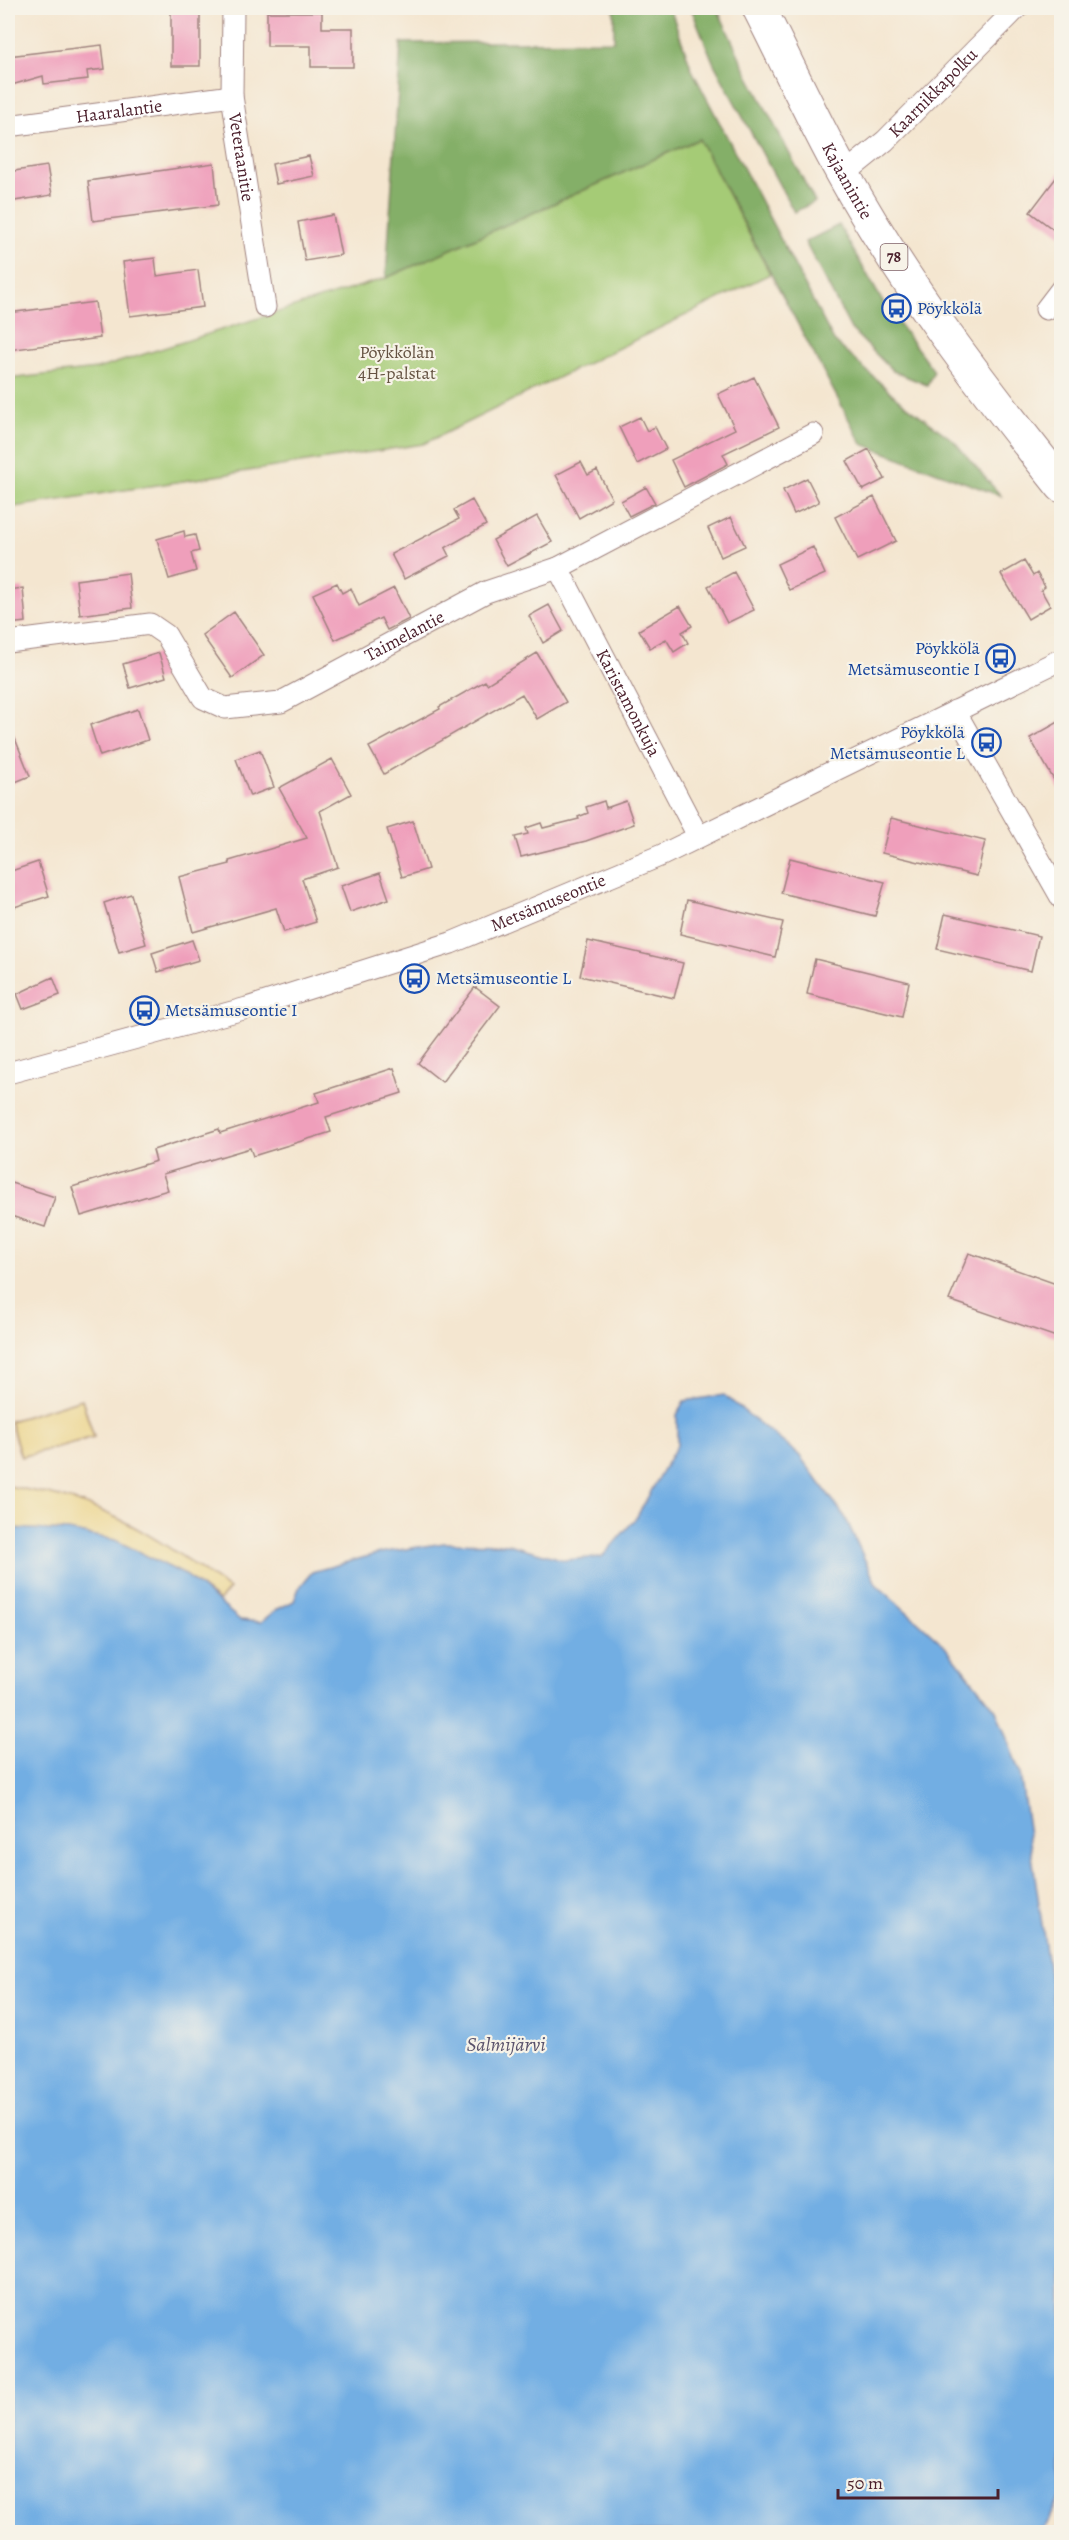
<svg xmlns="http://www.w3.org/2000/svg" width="1069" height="2540" viewBox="0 0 1069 2540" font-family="Alegreya,serif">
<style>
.green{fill:#a5cb76;stroke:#787550;stroke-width:1.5}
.forest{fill:#84af67;stroke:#676749;stroke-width:1.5}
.sand{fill:#eeda9e;stroke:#9c7c64;stroke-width:1.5}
.water{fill:#72aee3;stroke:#5e6687;stroke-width:1.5}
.building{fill:#ef9fbb}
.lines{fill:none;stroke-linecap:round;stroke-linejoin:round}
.street-casing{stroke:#9f827e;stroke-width:23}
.primary-casing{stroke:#9f827e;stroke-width:35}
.street{stroke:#fff;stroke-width:21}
.primary{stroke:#fff;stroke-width:33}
.labels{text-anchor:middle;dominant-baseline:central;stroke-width:4.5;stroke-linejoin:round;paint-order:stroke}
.shield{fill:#f7f3e8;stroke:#7e5f64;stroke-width:1.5}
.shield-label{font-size:16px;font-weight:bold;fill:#4a1f2b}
.street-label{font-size:18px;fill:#4a1f2b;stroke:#f7f3e8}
.transit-label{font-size:18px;fill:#164399;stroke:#f7f3e8;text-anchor:start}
.park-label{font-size:18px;fill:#655342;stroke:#f7f3e8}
.water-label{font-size:20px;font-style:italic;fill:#58516b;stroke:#f7f3e8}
</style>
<rect width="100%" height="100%" fill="#f7f3e8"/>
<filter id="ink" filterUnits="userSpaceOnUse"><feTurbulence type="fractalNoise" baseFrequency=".0167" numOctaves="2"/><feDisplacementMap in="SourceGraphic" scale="12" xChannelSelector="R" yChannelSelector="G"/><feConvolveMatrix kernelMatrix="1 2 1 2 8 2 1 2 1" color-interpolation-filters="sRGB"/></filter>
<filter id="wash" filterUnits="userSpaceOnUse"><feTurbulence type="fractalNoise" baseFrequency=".008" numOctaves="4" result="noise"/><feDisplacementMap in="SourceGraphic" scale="24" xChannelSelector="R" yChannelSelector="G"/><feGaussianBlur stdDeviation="1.35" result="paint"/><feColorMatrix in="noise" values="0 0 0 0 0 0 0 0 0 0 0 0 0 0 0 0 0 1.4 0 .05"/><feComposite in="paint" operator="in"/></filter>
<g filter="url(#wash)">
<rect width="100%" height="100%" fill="#f4e6d0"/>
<path class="green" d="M699 139 770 274 423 444 8 508V379L97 369 386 278Z"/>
<path class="forest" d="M614 8H670L692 70 834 341 897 398 954 441 1001 496 862 444 699 139 386 278 401 43 614 41Z
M691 8H717L746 71 815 202 794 212 714 64Z
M839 225 884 304 934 371 927 385 893 371 851 329 805 242Z"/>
<path class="sand" d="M82 1399 94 1437 21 1457 10 1421Z
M8 1486C41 1492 75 1499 106 1513 150 1532 190 1562 229 1589L219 1601 187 1576 115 1540 68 1531 8 1528Z"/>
<path class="water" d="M724 1395 799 1455 845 1517 876 1584 945 1646 996 1710 1020 1773 1062 2062V2495L1041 2532H8V1528L68 1531 115 1540 187 1576 240 1620 261 1622 276 1610 294 1601 299 1588 312 1572 380 1553 444 1543 508 1544 565 1560 602 1557 636 1518 677 1445V1415L684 1401Z"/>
<g id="blocks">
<path class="building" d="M171 8H200V66H171Z
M267 12H322V28H353V67H311V46H267Z
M102 45 105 69 87 71 88 79 44 84 43 76 8 86V56Z
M309 156 314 176 276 184 272 164Z
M214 163 218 205 93 221 88 181Z
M47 166 52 195 8 202V172Z
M1062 170V236L1030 212Z
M333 215 341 255 305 261 298 222Z
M155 258 157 276 198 270 203 307 130 316 123 262Z
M95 302 100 338 8 350V313Z
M754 377 779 427 723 454 728 464 684 487 671 460 735 429 718 394Z
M640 417 647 431 655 427 666 449 637 464 619 427Z
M869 449 885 479 863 490 847 461Z
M581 462 588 475 597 470 612 499 579 518 556 475Z
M807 478 819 502 794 514 783 490Z
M646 487 655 503 629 516 621 501Z
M874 497 896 541 857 560 835 517Z
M472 500 486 525 445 548 449 556 404 579 391 554 459 519 454 510Z
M537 516 552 542 507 566 493 540Z
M731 517 745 546 721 557 708 528Z
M184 531 185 537 195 535 199 551 191 553 196 571 169 579 157 539Z
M813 547 825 574 789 590 777 564Z
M1024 561 1033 576 1037 573 1045 587 1041 590 1050 606 1028 619 1001 574Z
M734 572 754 610 727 623 708 586Z
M128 573 132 608 80 615 76 580Z
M337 583 342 593 351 588 359 606 394 588 409 619 387 630 381 618 335 640 313 594Z
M23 588 26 622 8 624V590Z
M549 605 563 631 543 643 529 616Z
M680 606 692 626 682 632 688 643 674 652 666 639 650 648 639 630Z
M234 612 264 655 232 678 202 635Z
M159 653 166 677 130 688 123 664Z
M537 653 566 702 537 719 522 694 384 774 369 747 440 709 439 707 485 681 487 684Z
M138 709 148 740 100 756 90 725Z
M1062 720V794L1030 738Z
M8 721 30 776 8 785Z
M260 750 274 787 250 796 236 759Z
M332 759 351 794 320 811 338 867 302 879 316 922 284 932 276 908 193 932 179 877 230 864 229 861 307 838 279 788Z
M604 801 606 808 626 801 634 824 586 841 521 857 515 837 528 834 526 828 541 823 543 828 579 819 578 817 588 813 586 807Z
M891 818 985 841 977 876 882 853Z
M413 821 428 869 402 877 387 829Z
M790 858 885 882 875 916 781 893Z
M38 862 49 896 8 909V872Z
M380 873 389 899 350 912 341 886Z
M131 894 146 944 119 952 104 903Z
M687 900 783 922 775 957 680 934Z
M945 914 1039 936 1031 971 937 949Z
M192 940 199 960 158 972 152 953Z
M588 941 683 963 674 998 580 976Z
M815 959 909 982 902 1017 807 994Z
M53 977 60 995 23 1009 17 994Z
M475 987 500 1006 442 1082 418 1063Z
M394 1068 402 1093 326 1117 331 1132 253 1156 250 1148 163 1174 168 1190 81 1216 72 1187 156 1161 153 1150 219 1129 220 1133 319 1102 316 1093Z
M8 1182 55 1197 45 1227 8 1215Z
M969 1253 1062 1286V1339L949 1300Z"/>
</g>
</g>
<g filter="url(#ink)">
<use href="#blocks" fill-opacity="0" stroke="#9f827e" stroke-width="1.5"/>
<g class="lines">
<defs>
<g id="street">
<path id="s1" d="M233 8 232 96 265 307"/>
<path id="s2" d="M8 126 232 96"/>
<path id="s3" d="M843 175 885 141 1017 8"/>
<path d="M1046 309 1062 288"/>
<path id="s4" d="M558 568 698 836"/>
<path id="s5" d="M8 642 150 624 166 635 203 698 225 708 281 702 486 592 558 568 813 434"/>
<path d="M955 711 1062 899"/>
<path id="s6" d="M8 1073 247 1008 451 943 662 855 1062 659"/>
</g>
<g id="primary">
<path id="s7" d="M759 8C787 63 813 120 843 174 904 285 983 387 1062 486"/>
</g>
</defs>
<use href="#street" class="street-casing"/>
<use href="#primary" class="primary-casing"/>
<use href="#street" class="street"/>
<use href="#primary" class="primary"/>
</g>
</g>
<defs>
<symbol id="bus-ring" viewBox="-11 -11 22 22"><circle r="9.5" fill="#f7f3e8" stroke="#1a4fb4" stroke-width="1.5"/><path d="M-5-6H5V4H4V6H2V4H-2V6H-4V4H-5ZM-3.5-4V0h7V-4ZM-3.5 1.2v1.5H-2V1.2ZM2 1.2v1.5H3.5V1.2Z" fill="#1a4fb4"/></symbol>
</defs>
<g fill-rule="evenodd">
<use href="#bus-ring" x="880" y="292" width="33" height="33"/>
<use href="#bus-ring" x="984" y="642" width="33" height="33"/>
<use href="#bus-ring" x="970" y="726" width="33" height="33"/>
<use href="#bus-ring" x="398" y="962" width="33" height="33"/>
<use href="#bus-ring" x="128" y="994" width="33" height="33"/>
</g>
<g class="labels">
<rect class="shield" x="880.5" y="244" width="27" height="26" rx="4.5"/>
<g class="shield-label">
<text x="894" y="257">78</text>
</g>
<g class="street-label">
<text stroke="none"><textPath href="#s3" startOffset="122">Kaarnikkapolku</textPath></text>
<text stroke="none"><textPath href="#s2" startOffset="112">Haaralantie</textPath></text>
<text stroke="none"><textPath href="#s1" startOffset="150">Veteraanitie</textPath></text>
<text stroke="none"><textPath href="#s7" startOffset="194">Kajaanintie</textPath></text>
<text stroke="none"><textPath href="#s5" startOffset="456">Taimelantie</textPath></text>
<text stroke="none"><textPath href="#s4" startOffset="152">Karistamonkuja</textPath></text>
<text stroke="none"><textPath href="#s6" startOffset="567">Metsämuseontie</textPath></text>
</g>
<g class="transit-label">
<text x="917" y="308">Pöykkölä</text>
<text x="980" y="648" text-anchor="end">Pöykkölä<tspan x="980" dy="21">Metsämuseontie I</tspan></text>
<text x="965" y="732" text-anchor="end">Pöykkölä<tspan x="965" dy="21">Metsämuseontie L</tspan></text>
<text x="436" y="978">Metsämuseontie L</text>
<text x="165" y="1010">Metsämuseontie I</text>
</g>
<g class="park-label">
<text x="397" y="352">Pöykkölän<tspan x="397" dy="21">4H-palstat</tspan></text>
</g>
<g class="water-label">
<text x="506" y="2044">Salmijärvi</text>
</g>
</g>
<rect width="1069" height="2540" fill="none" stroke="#f7f3e8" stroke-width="30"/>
<path d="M838 2489v9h160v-9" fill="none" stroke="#4a1f2b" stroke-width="3"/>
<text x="847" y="2489" font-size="18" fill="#4a1f2b" stroke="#f7f3e8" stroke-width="4.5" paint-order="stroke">50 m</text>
</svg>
